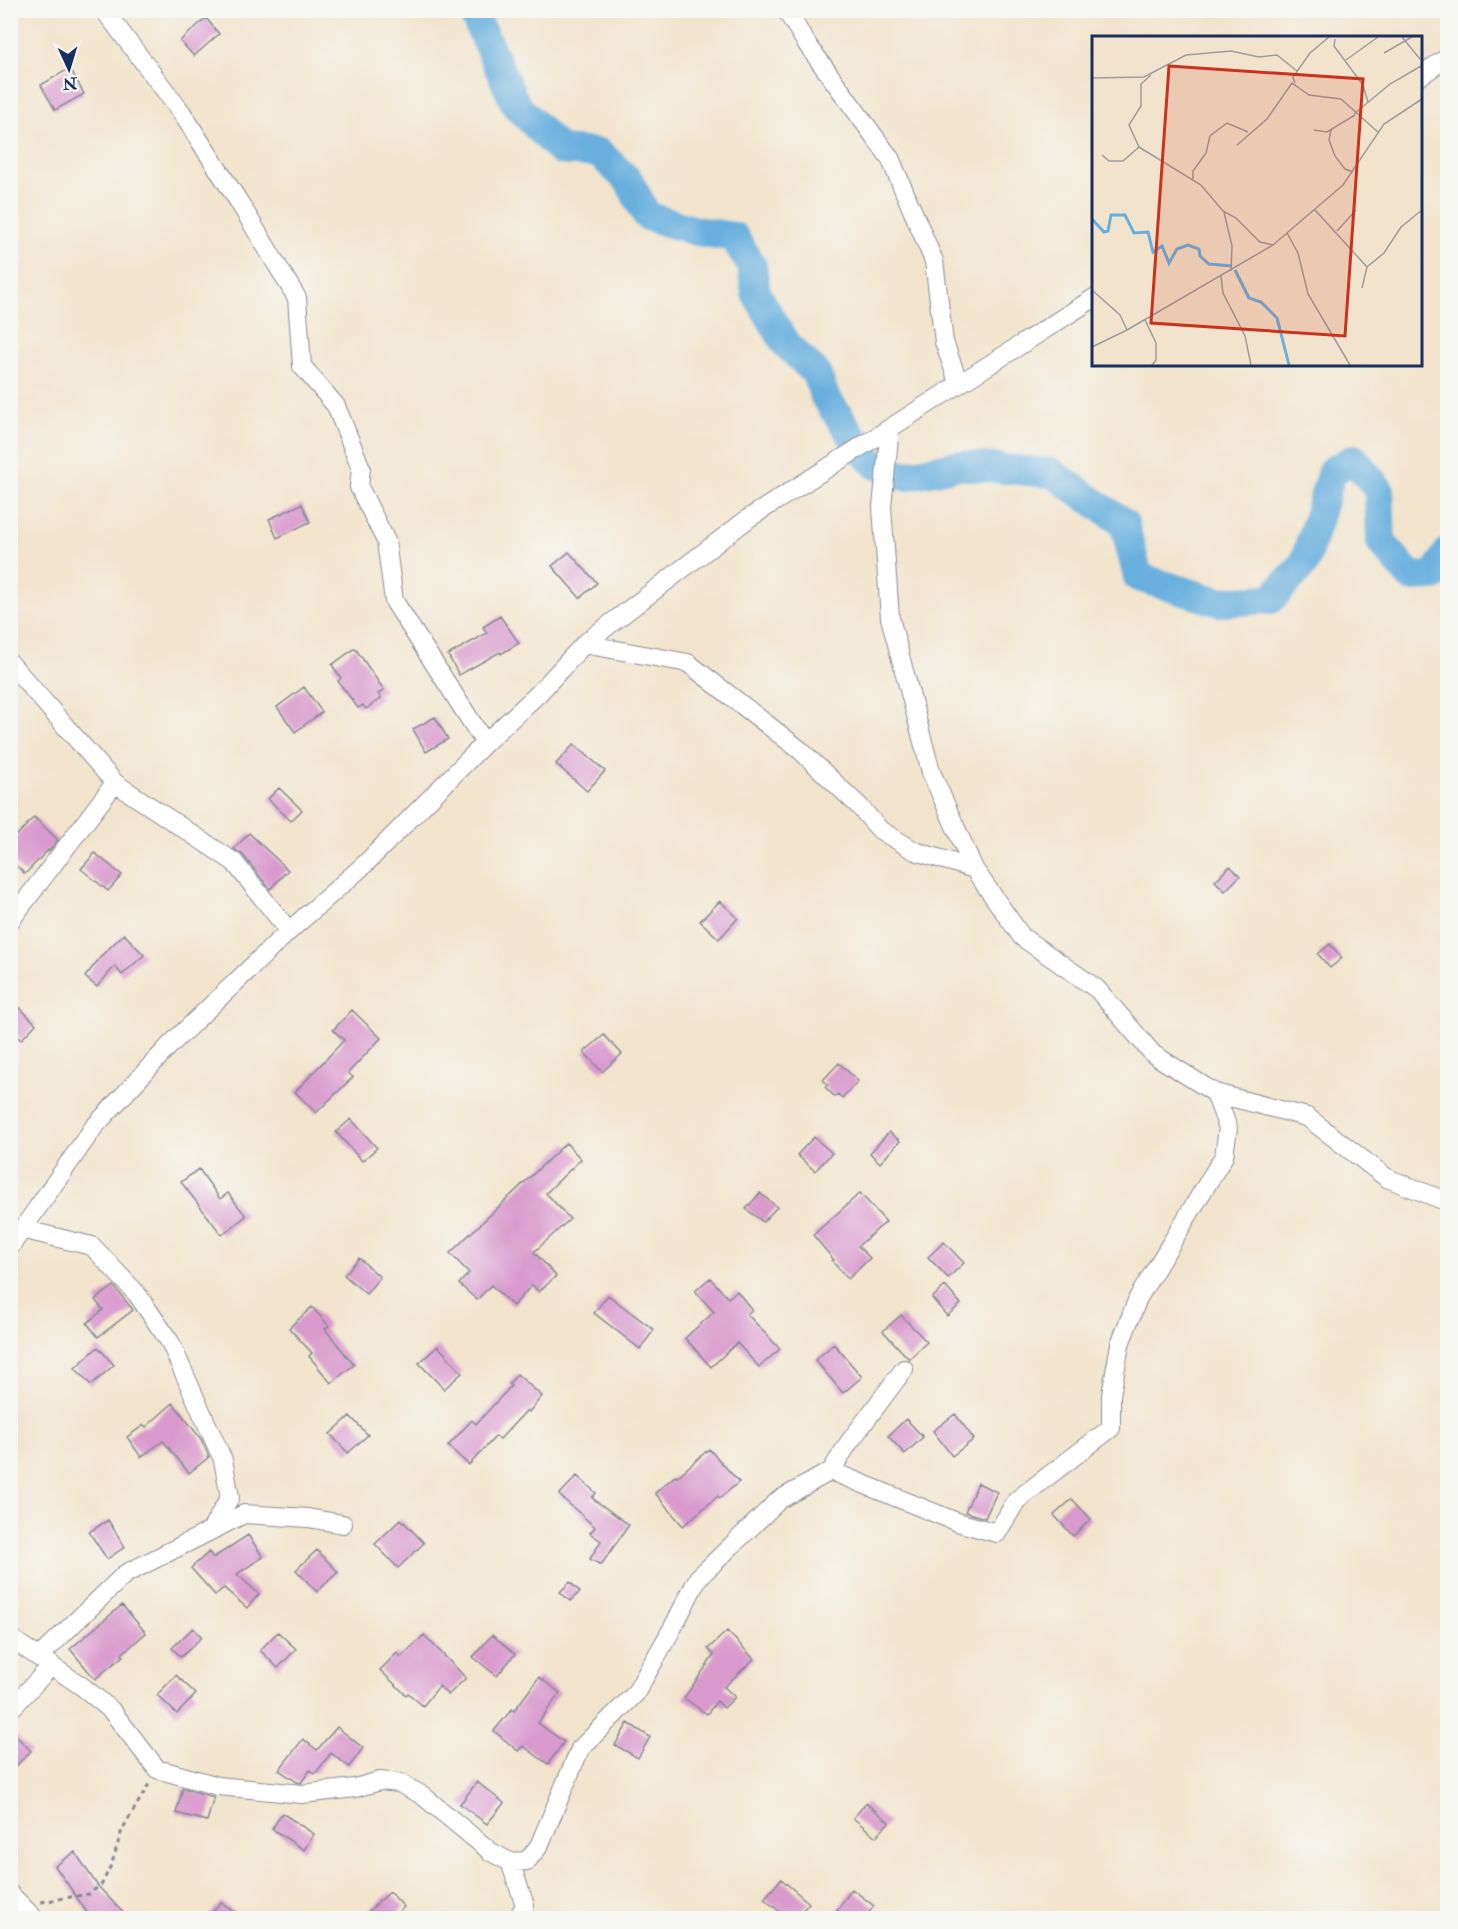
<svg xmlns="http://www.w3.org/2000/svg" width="1458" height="1929" viewBox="0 0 1458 1929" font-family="'IM FELL Double Pica',serif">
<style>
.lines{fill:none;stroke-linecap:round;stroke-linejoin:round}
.river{stroke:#67afde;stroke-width:30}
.building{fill:#d999cd}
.street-casing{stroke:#868a95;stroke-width:20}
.path{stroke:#868a95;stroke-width:3;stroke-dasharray:4.5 4.5;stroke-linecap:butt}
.street{stroke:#fff;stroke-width:18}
.inset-river{fill:none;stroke:#67afde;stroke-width:3}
.inset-road{fill:none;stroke:#9c9ca0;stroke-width:1.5}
.view{fill:#c8321e;fill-opacity:0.15;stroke:#c8321e;stroke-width:3}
.inset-edge{fill:none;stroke:#1b2f5e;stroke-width:3}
</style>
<rect width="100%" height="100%" fill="#f6f6f2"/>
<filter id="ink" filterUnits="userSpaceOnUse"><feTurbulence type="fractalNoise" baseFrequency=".0167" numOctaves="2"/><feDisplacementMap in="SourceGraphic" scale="12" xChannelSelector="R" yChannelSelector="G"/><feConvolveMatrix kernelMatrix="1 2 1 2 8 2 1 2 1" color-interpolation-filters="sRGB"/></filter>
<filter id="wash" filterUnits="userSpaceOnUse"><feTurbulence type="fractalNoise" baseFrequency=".008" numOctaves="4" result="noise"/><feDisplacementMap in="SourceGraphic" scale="24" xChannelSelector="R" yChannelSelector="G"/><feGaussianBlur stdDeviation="1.35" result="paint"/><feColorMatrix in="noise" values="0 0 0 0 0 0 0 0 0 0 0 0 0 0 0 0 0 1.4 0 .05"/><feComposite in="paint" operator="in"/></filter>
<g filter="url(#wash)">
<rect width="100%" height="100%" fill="#f2e4cc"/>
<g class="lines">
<path class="river" d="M472 10 516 105 560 150 599 153 629 181 647 216 696 231 734 237 752 266 756 293 786 344 816 373 825 397 856 441
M865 454 875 464 905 476 958 465 1052 473 1124 523 1138 577 1219 602 1271 599 1304 564 1332 471 1354 459 1379 490 1381 542 1411 577 1434 576 1448 552"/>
</g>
<g id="blocks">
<path class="building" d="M206 18 219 34 194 56 180 41Z
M70 68 84 94 55 110 41 85Z
M302 504 310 522 277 538 269 519Z
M569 552 597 583 580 598 552 566Z
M500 616 519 643 501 654 500 652 459 675 448 655 487 633 483 627Z
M355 648 384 690 378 694 381 698 366 709 363 705 358 708 338 681 341 678 332 665Z
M304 687 322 712 295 732 277 707Z
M435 717 448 739 426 752 413 729Z
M574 744 605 771 587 791 556 764Z
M279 788 302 810 291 821 268 799Z
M34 817 58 840 49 851 48 850 25 874 10 860V830L17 835Z
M249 833 288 870 270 889 243 855 234 849Z
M95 853 122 875 108 891 81 869Z
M1230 866 1240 876 1225 891 1215 881Z
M720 901 738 918 719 939 700 921Z
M124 934 144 955 122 975 115 966 97 987 85 977 103 954Z
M1330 944 1342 958 1330 968 1318 954Z
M17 1005 36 1024 21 1040 10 1029V1011Z
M352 1010 381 1038 348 1073 353 1077 316 1113 295 1092 344 1040 333 1030Z
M604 1035 622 1054 602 1072 584 1052Z
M839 1063 858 1081 842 1098 838 1094 835 1097 825 1087 828 1085 823 1080Z
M351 1119 377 1148 362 1161 336 1132Z
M889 1132 900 1141 880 1163 870 1153Z
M814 1137 832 1153 815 1171 797 1155Z
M566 1143 581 1159 546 1193 570 1219 534 1252 556 1276 539 1292 532 1285 513 1306 491 1285 477 1300 459 1284 469 1273 450 1253Z
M199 1169 220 1199 228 1193 246 1216 222 1235 181 1182Z
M760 1193 777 1207 763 1222 746 1209Z
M860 1193 886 1222 858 1246 870 1258 848 1279 832 1261 834 1260 813 1235Z
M944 1242 964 1263 948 1278 928 1257Z
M359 1258 380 1277 366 1294 344 1275Z
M710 1278 728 1298 737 1291 752 1310 747 1314 780 1349 759 1367 737 1343 711 1367 685 1338 714 1312 695 1291Z
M114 1286 133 1310 98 1337 87 1323 103 1310 95 1300Z
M945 1286 961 1304 947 1316 932 1298Z
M608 1295 654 1330 640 1349 594 1313Z
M312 1307 329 1326 325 1329 354 1365 331 1383 309 1356 312 1353 289 1328Z
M901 1315 927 1342 909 1359 883 1331Z
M834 1344 862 1377 843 1393 815 1360Z
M438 1346 462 1373 444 1389 419 1363Z
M98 1347 114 1365 91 1385 75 1368Z
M517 1374 542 1396 529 1412 527 1410 500 1439 496 1436 469 1465 448 1446 472 1420 476 1424 511 1386 509 1384Z
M173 1403 201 1439 209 1457 189 1473 163 1441 141 1457 127 1437 144 1425 146 1427Z
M955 1414 974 1439 952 1456 933 1431Z
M350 1416 368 1435 348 1453 330 1434Z
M906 1419 923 1437 905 1454 888 1436Z
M709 1449 739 1482 720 1498 718 1496 683 1526 655 1493 675 1476 677 1477Z
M577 1476 596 1493 592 1498 629 1525 601 1565 590 1559 601 1541 590 1533 595 1527 559 1495Z
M978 1483 997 1492 985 1518 965 1512Z
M1072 1499 1091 1519 1073 1536 1054 1515Z
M401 1519 424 1543 398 1568 375 1544Z
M108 1520 125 1547 107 1559 89 1532Z
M248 1535 263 1557 237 1574 259 1594 247 1608 224 1588 215 1595 191 1568 209 1552 213 1558Z
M317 1550 338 1572 317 1592 296 1570Z
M570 1582 580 1592 570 1601 560 1592Z
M122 1605 146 1633 122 1654 123 1656 95 1679 70 1649Z
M193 1628 202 1637 181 1657 172 1648Z
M727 1631 754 1659 724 1687 735 1697 724 1708 717 1701 707 1714 684 1698 714 1655 708 1649Z
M278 1632 296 1649 278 1668 260 1650Z
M424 1635 466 1678 448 1695 439 1686 423 1706 408 1693 406 1695 380 1670 397 1653 401 1657Z
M492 1635 515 1654 497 1676 473 1657Z
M176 1675 196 1694 177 1714 157 1695Z
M539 1677 560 1693 538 1723 564 1742 548 1764 523 1746 518 1751 494 1731 512 1709 514 1711Z
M628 1723 650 1737 638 1758 615 1745Z
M337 1727 363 1748 349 1767 331 1753 315 1774 310 1770 301 1783 297 1782 279 1770 303 1739 317 1750Z
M10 1730 31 1751 10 1772Z
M477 1782 504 1803 487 1824 460 1804Z
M183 1788 214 1797 207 1821 176 1813Z
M866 1803 889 1822 876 1837 853 1818Z
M282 1813 314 1834 304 1850 272 1829Z
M75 1852 97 1885 128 1918H92L88 1914 55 1866Z
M781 1879 809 1903 796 1918H788L764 1899Z
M852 1889 874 1906 865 1918H848L837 1910Z
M390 1892 404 1907 391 1918H361Z
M221 1902 243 1918H207Z"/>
</g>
</g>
<g filter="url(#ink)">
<use href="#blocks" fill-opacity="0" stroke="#868a95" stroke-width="1.5"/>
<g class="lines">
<defs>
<path id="street" d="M104 10 182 113 239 202 297 298 302 366 336 406 361 468 359 487 386 541 394 601 485 743
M786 10 807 44 890 158 934 261 944 342 959 384
M1420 76 1448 57
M890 428 882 507 890 618 931 772 974 869
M584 644 688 663 800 750 860 807 880 830 915 851 974 869 1022 937 1097 989 1153 1054 1215 1093 1307 1117 1387 1178 1448 1202
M10 663 115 783 234 862 289 931
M10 921 115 783
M21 1229 92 1246 137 1294 170 1342 223 1460 230 1497 211 1530
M10 1247 94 1127 170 1045 289 931 364 865 485 743 538 694 584 644 749 518 1094 298
M831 1471 957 1522 997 1533 1017 1500 1111 1428V1395L1120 1344 1138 1298 1224 1156 1228 1128 1215 1093
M10 1638 83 1687 111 1710 157 1769 218 1786 302 1794 355 1788 380 1781 399 1783 422 1795 491 1852 510 1862 527 1861 539 1846 580 1749 635 1694 672 1629 698 1578 779 1500 831 1471 848 1444 904 1369
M40 1656 125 1574 244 1514 308 1518 343 1524
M10 1710 52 1665
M510 1862 525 1905 518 1918
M10 1894 34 1918"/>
</defs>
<use href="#street" class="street-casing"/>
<path class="path" d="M41 1902 89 1894 102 1884 112 1863 122 1830 149 1784"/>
<use href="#street" class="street"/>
</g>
</g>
<g transform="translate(1092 36)">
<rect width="330" height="330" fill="#f2e4cc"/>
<path class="inset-river" d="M0 183 12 196 16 195 19 179H33L42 197 56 196 61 216 70 210 77 227 85 213 96 209 107 213 108 220 117 228 140 230M143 234 157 262 169 266 185 282 197 329"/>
<path class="inset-road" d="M310 1 328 23M243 3 242 10 271 49 276 66M292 17 320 1M254 24 286 1M0 42 52 41 94 19 139 15 167 21 185 19 205 35M203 47 201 41 218 17 237 1M262 78 298 48 329 30M222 94 235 96 263 79M239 94 237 104 243 120 253 133 261 136M145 109 175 83 200 47 217 59 249 63 287 97M47 111 109 149 131 175 144 182 168 206 181 209M10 119 17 125H31L47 111 37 89 49 70V48L59 39M101 143V135L114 117 118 100 135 87 156 96M223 174 275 231M132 176 140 210 139 235M245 195 264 174M195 197 206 217 216 258 258 329M129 240 131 257 153 300 159 329M270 252 275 231 292 217 309 191 330 174M0 254 28 279 35 294M53 284 64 307V324L60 329M0 311 35 294 181 209 251 149 292 88 330 63"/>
<path class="view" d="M77 30 271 43 253 300 59 287Z"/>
<rect width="330" height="330" class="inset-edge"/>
</g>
<rect width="1458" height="1929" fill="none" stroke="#f6f6f2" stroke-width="36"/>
<g transform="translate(69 69) rotate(176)" stroke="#f6f6f2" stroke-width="4.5" paint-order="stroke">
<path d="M0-4.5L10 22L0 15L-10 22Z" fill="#1b2f5e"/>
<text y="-9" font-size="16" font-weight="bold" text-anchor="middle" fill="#1b2f5e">N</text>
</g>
</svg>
